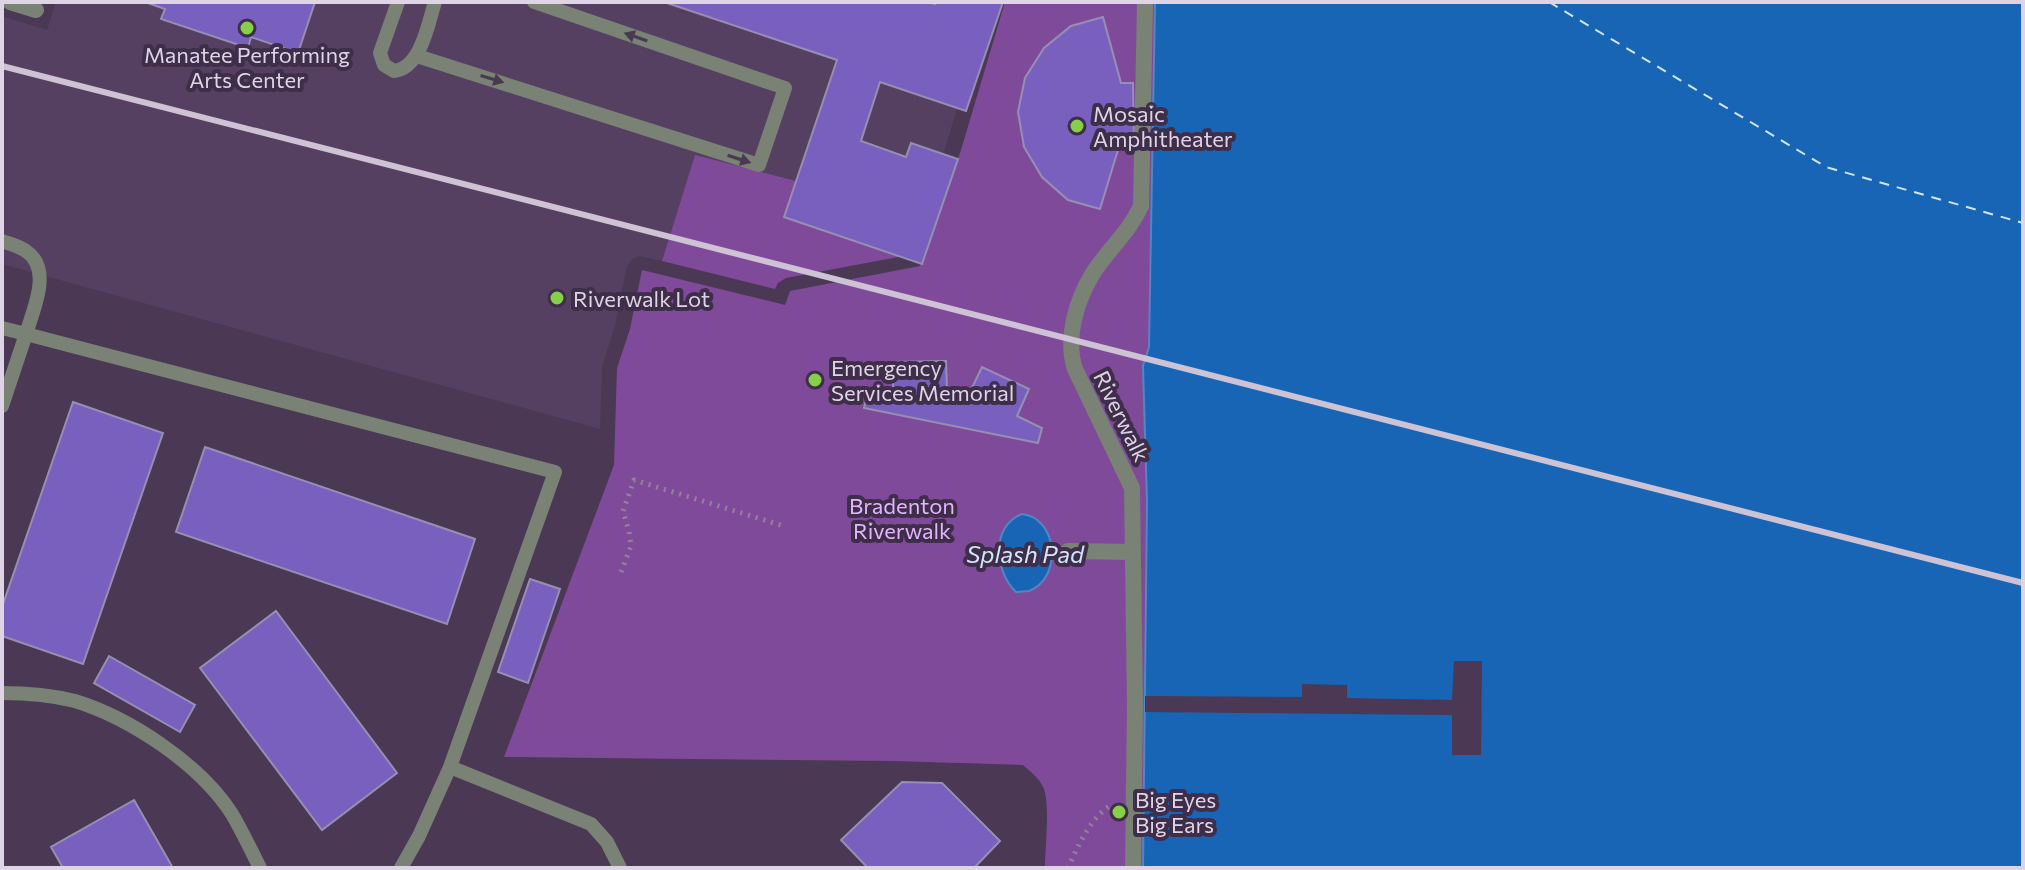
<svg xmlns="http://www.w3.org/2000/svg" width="2025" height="870" viewBox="0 0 2025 870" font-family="Commissioner,sans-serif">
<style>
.built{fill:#564062}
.green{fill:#804a9b}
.water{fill:#1765b4;stroke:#5386c3;stroke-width:2}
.pier{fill:#4a3854}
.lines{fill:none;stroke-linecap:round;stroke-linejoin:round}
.ferry{stroke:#d3e5fa;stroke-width:2;stroke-dasharray:10 8;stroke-linecap:butt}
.building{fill:#7960bf;stroke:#968fb3;stroke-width:2}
.path{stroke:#92839a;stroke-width:5;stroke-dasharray:2 6;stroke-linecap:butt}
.lane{stroke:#798274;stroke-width:14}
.street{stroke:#798274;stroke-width:16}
.rail{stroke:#cec2d5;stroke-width:6}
.oneway{fill:#483b4f}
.poi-dot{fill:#87cf4a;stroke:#3f2e49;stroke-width:3}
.labels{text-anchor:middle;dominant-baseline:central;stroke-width:8;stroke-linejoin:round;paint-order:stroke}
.poi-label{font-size:22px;fill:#dfd4e5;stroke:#3f2e49;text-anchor:start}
.street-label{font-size:22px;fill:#dfd4e5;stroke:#3f2e49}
.park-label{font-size:22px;fill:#e2b6fa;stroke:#3f2e49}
.water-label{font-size:24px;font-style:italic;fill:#d3e5fa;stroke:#3f2e49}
</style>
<rect width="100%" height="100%" fill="#4a3854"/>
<path class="built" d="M56 2H990L946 145 923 214 695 156 662 261 640 256 632 259 627 266 615 325 602 367 600 429 2 264V16L47 30Z"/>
<path class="green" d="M1005 2H1155L1149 347 1143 366 1147 501 1143 868H1045C1045 848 1050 807 1044 789 1040 779 1031 772 1023 765L894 761 504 757 614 465 617 368 630 329 642 270 785 305 790 291 920 266 961 150Z
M695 155 923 214 909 255 786 278 778 283 775 289 662 261Z"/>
<path class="water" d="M1155 2H2023V868H1143L1147 501 1143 366 1149 347Z
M1022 514C1058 518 1063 578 1029 591 1027 591 1018 592 1016 592 995 572 990 526 1022 514Z"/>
<path class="pier" d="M1454 661H1482L1481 755H1452V715L1145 712V696L1302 697V684L1347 685V698L1452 700Z"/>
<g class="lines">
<path class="ferry" d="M1549 2 1826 167 2023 223"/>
</g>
<path class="building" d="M145 2H315L298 53 251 37 248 48 161 19 165 9Z
M664 2H928L935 4 936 2H1003L966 111 880 82 861 141 906 157 911 143 958 159 922 264 784 217 837 60Z
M1103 17 1121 83H1133L1134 140H1121L1100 209 1068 200 1042 177 1024 147 1018 112 1025 78 1044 48 1071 26Z
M946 361 947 389 969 394 982 367 1029 389 1017 416 1042 428 1038 443 864 408 868 393 893 390V362Z
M73 402 163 433 83 664 2 636V607Z
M205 447 475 539 447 624 176 532Z
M530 579 560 589 528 683 498 672Z
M276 611 397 773 322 830 200 668Z
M109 656 195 705 180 732 94 683Z
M902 782 942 783 1000 841 974 868H868L841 840Z
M134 800 173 868H63L51 847Z"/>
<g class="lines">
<path class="path" d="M621 572 631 546 629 531 623 511 634 480 784 526
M1068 868C1078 846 1091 816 1113 804"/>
<path class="lane" d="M398 2 380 53 384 65 394 71C421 68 428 24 435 2
M417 56 759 165 785 88 534 2
M2 241C10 244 19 246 26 251 53 269 33 310 26 334L2 328
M2 406 26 334 555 472 450 767 419 836 401 868
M2 693C27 693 51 695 75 701 130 718 200 764 232 814 242 831 251 850 260 868
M450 767 591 824 607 842 620 868"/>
<path class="street" d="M10 2 36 10
M1068 551 1133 552
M1133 868 1135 705 1132 488 1075 369C1065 338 1076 301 1093 273 1108 250 1129 232 1141 206L1145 2"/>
<path class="rail" d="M2 66 2023 583"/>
</g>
<defs><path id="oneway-solid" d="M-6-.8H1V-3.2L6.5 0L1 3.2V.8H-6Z" transform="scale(2)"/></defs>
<g class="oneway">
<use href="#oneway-solid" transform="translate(636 37) rotate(-161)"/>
<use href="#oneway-solid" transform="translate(492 79) rotate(17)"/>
<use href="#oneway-solid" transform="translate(739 159) rotate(18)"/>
</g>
<g class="poi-dot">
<circle cx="247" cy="28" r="8"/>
<circle cx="1077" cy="126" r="8"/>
<circle cx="557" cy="298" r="8"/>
<circle cx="815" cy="380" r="8"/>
<circle cx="1119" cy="812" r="8"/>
</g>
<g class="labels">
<g class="poi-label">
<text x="247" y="54" text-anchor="middle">Manatee Performing<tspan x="247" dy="25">Arts Center</tspan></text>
<text x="1093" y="113">Mosaic<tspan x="1093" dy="25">Amphitheater</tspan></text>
<text x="573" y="298">Riverwalk Lot</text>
<text x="831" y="367">Emergency<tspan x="831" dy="25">Services Memorial</tspan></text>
<text x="1135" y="799">Big Eyes<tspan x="1135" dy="25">Big Ears</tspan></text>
</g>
<g class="street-label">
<text transform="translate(1122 416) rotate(64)">Riverwalk</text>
</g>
<g class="park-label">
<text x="902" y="505">Bradenton<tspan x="902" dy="25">Riverwalk</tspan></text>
</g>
<g class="water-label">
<text x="1025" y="553">Splash Pad</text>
</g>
</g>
<rect width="2025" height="870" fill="none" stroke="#dfd4e5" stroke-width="8"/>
</svg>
